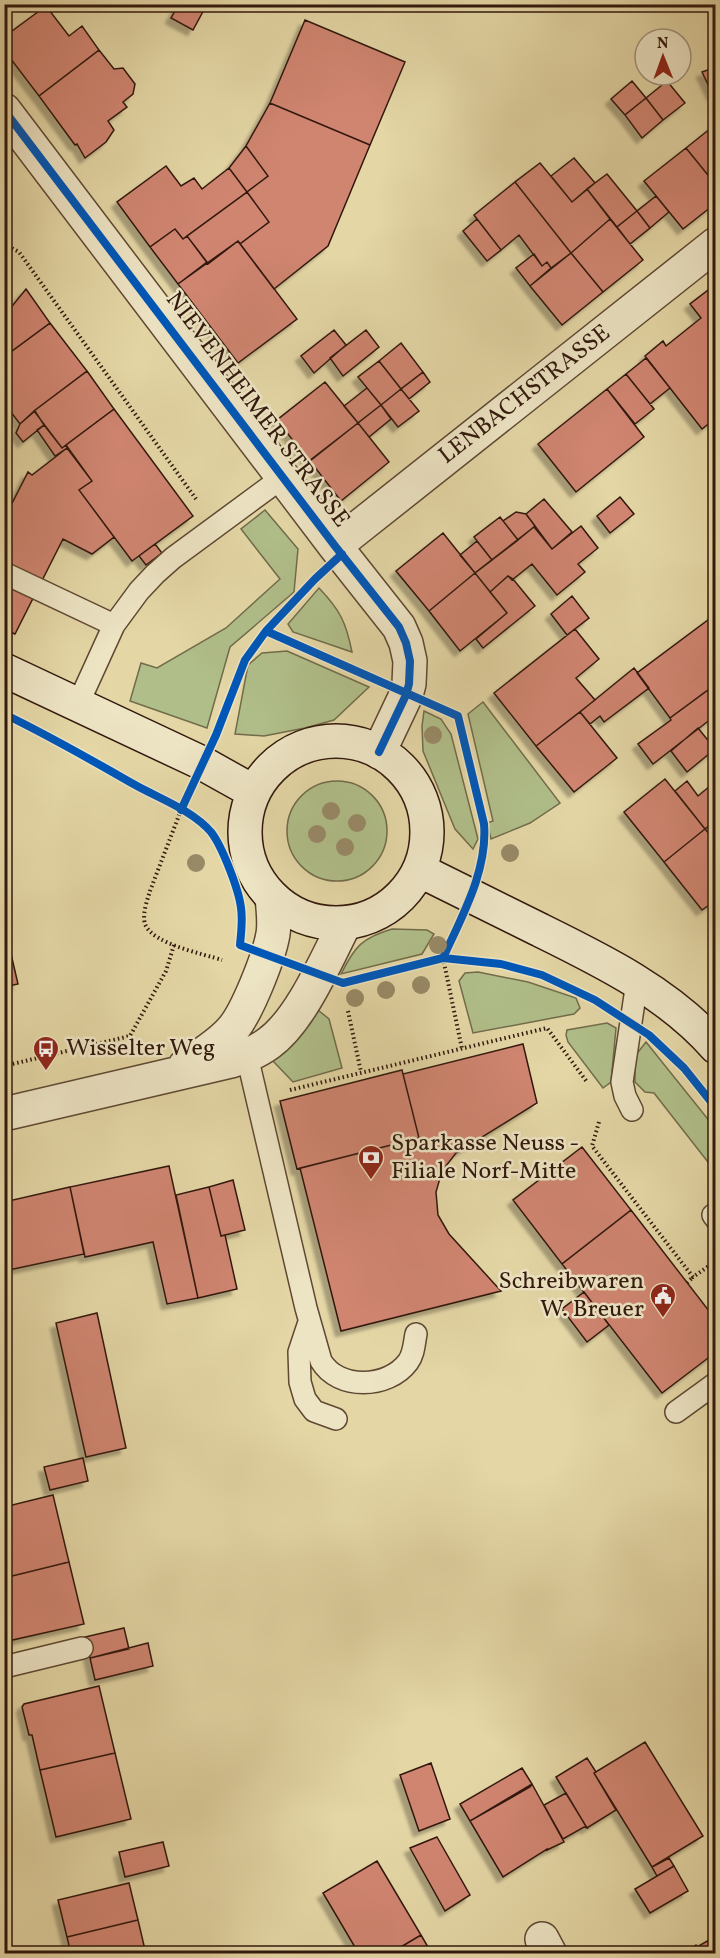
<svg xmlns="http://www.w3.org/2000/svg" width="720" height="1958" viewBox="0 0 720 1958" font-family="Vollkorn,serif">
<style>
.green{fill:#b0be89;stroke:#716c4b;stroke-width:1.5}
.building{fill:#d08571;stroke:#32190d;stroke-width:1.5;filter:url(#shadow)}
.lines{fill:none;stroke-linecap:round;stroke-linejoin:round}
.lane-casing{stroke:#5e4833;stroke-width:24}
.street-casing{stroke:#5e4833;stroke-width:36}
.secondary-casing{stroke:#32190d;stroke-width:36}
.path{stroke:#32190d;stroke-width:4;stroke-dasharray:1.5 3;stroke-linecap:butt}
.lane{stroke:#ede4c4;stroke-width:21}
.street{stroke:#ede4c4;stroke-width:33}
.secondary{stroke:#ede4c4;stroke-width:33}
.cycleway-casing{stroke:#ede4c4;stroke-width:11}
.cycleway{stroke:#0057b8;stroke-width:8}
.tree{fill:#978a66}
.labels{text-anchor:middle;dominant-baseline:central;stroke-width:5;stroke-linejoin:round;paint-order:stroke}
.street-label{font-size:24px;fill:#32190d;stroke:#ede4c4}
.poi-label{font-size:24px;fill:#32190d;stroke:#ede4c4;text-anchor:start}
</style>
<defs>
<filter id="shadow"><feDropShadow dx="-5.5" dy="5.5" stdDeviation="1.5" flood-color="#0004"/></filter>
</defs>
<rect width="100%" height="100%" fill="#e4d6a5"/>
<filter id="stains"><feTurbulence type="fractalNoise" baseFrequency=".00333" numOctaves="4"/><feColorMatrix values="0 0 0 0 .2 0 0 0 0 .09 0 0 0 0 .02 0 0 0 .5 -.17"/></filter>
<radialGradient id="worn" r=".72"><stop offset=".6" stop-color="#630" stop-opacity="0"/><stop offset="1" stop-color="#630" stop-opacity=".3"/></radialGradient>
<path class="green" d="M265 510 298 549 294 592 230 647 207 728 130 701 141 663 157 668 226 628 280 579 241 529Z
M319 588C340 610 346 622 352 652L293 632 288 624Z
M287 651 369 687 334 720 305 728 264 736 235 734 248 665 262 653Z
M483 702 560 803 530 823 491 839 487 823 493 821 468 714Z
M424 711 441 719 451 734 478 839 473 849 455 829 423 751 422 726Z
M287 831a50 50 0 1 1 100 0a50 50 0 1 1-100 0Z
M392 929 427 930 434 934 422 954 341 974C355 946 362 938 392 929Z
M478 972 528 982 576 998 580 1008 574 1014 473 1033 459 981 465 973Z
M318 1010 329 1019 342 1068 293 1082 273 1061 288 1048Z
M607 1023 616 1028 611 1082 603 1088 568 1042 566 1035 567 1030Z
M646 1042 715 1128V1171L654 1093 645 1092 635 1082V1056Z"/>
<path class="building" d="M179 4H207L193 30 171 18Z
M46 6 69 36 82 26 99 50 39 96 4 50V37Z
M305 20 405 62 370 145 270 103Z
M99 50 114 69 123 68 135 84 133 94 123 102 127 107 108 121 114 130 106 142 85 158 77 144 75 145 39 96Z
M716 67V94L713 95 702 72Z
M632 81 646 98 625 115 611 99Z
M667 81 685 103 663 120 646 98Z
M646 98 663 120 642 138 625 115Z
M270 103 370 145 328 246 274 289 240 244 269 222 247 192 268 176 246 146Z
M716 124V185L686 148Z
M246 146 268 176 247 192 229 168Z
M686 148 716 185V203L683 229 644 181Z
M574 158 595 183 572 202 551 176Z
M540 163 572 202 587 189 610 219 571 253 515 182Z
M166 166 181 186 194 178 202 189 229 168 247 192 183 239 175 229 150 247 117 202Z
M607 174 637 211 617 227 587 189Z
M515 182 571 253 551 268 547 262 542 266 519 235 501 250 474 215Z
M247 192 269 222 240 244 238 241 208 264 187 236Z
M656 196 669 212 650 228 637 211Z
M637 211 650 228 630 244 617 227Z
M477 219 501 250 487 261 463 231Z
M610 219 643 260 603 292 571 253Z
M175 229 183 239 187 236 207 262 178 284 150 247Z
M238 241 297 319 238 363 178 284Z
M571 253 603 292 562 325 530 286Z
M534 254 542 266 547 262 551 268 530 286 516 268Z
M716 284V340L709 345 716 353V418L702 429 645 356 663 341 666 346 701 318 690 304Z
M26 289 50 323 4 357V316Z
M50 323 87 371 34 411 20 424 4 403V357Z
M334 330 346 345 314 373 301 356Z
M366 330 379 347 343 376 330 358Z
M401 343 423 372 401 389 379 361Z
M646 358 670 388 650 404 626 374Z
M379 361 401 389 381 405 358 377Z
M87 371 114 409 62 448 34 411Z
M423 372 430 382 409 399 401 389Z
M626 374 654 409 635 424 607 389Z
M325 382 358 423 309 461 277 420Z
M367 388 381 405 358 423 344 406Z
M401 389 419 411 398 427 381 405Z
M607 389 644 437 576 492 538 444Z
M381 405 391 419 369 437 358 423Z
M114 409 193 516 132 561 79 490 92 481 66 445Z
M35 411 44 425 23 442 16 433 20 424Z
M358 423 389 462 341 501 310 461Z
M44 425 62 448 66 445 67 448 55 456 37 430Z
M67 448 92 481 79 490 114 537 92 554 63 539 15 634 4 629V519L28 472 32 475Z
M620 497 634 514 610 533 597 516Z
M544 499 572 532 552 549 526 514Z
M516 512 526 514 535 526 518 540 503 521Z
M500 517 518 540 492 560 474 537Z
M581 526 598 548 578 564 585 572 557 595 532 564 512 580 508 576 490 592 475 573 534 527 552 549Z
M443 533 475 573 429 611 396 571Z
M477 541 492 560 475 573 460 555Z
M155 544 162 553 146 565 139 556Z
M475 573 507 613 460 651 429 611Z
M508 576 513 579 535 606 483 648 476 639 507 613 490 592Z
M572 596 589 618 567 635 551 614Z
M716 614V684L670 718 637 673Z
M575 629 599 659 576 678 595 700 536 746 494 693Z
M634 668 649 688 604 722 600 716 590 724 580 712Z
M716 684V715L653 764 638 744 671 720 670 718Z
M580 712 617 758 574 792 536 746Z
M698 728 715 749 687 772 671 751Z
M665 779 705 829 664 862 624 812Z
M687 781 698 796 710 786 716 793V821L705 829 675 791Z
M716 821V842L705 829Z
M705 829 716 842V900L702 910 664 862Z
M4 924 18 984 4 987Z
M523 1044 537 1103 456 1153 442 1171 436 1192 438 1215 449 1234 501 1291 341 1331 300 1168 419 1138 403 1074Z
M402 1070 419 1138 297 1169 280 1101Z
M582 1147 631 1210 562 1264 513 1200Z
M169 1166 198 1298 167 1304 153 1242 85 1257 70 1187Z
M233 1180 245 1230 221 1236 209 1187Z
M70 1187 84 1254 4 1271V1202Z
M209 1187 221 1236 225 1235 237 1289 198 1298 176 1195Z
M631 1210 716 1320V1352L662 1393 562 1264Z
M584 1292 609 1325 587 1342 562 1309Z
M97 1313 126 1448 86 1457 56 1323Z
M83 1458 88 1481 50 1490 44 1467Z
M53 1495 69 1562 4 1578V1507Z
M69 1562 84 1624 8 1641 4 1626V1578Z
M124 1628 129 1649 90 1658 85 1637Z
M148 1643 153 1666 95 1680 90 1658Z
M99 1686 115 1753 40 1770 32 1735H29L22 1707 24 1704Z
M645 1742 703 1836 652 1867 594 1773Z
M115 1753 131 1819 56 1837 40 1770Z
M587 1758 596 1772 594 1773 616 1810 587 1828 556 1777Z
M431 1763 450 1819 419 1831 400 1775Z
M522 1768 532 1784 530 1787 470 1821 460 1804Z
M532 1784 564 1842 547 1850V1849L503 1877 470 1821Z
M566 1793 587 1828 584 1827 563 1839 544 1805Z
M437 1837 470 1895 445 1911 410 1848Z
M163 1842 169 1866 125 1877 119 1852Z
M669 1858 674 1866 657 1876 652 1867Z
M377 1861 421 1935 389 1954H359L323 1893Z
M674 1866 688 1891 650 1913 635 1889Z
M129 1883 138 1920 67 1937 58 1900Z
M138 1920 146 1954H71L67 1937Z
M421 1935 432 1954H389Z
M716 1936V1954H682L696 1945 697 1947Z"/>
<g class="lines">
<defs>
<path id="lane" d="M4 573 114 625 78 704
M114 625 139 591 155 574 173 558 283 477
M247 1056 306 1308 321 1361C338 1390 388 1389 408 1362 414 1354 414 1344 416 1334
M632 1110 625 1096 622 1082 637 982
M713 1215 716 1219
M309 1322 299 1352 300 1382 305 1399 314 1411 336 1419
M676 1412 716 1383
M4 1667 82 1648"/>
<path id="street" d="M4 110 335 546 399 627 406 643 410 661 409 684 406 695 379 752
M335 546 716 244
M185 1066C200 1056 217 1046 230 1032 246 1016 269 957 273 934 275 922 273 909 272 897
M4 1114 231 1061C244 1057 257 1052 269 1043 301 1020 327 958 345 923
M542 1939 550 1954"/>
<path id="secondary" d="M4 670 202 763 254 792
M245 832a91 91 0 1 1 182 0a91 91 0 1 1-182 0Z
M419 870C459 890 498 909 538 929 601 960 669 993 716 1047"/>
</defs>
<use href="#lane" class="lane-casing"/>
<use href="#street" class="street-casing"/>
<use href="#secondary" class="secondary-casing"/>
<path class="path" d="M4 244 19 252 196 499
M181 810 150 891C147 901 142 914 145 924 152 944 204 954 222 960
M443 958 462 1049
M348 1011 361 1072
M4 1066 130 1036 166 971 174 945
M290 1090 547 1028 587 1082
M599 1122 592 1146 693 1277 716 1261
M687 1283 693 1277"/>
<use href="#lane" class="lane"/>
<use href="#street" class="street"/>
<use href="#secondary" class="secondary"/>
<defs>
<path id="cycleway" d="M4 110 335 546 399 627 406 643 410 661 409 684 406 695 379 752
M266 631 315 579 342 554
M4 714C50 736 93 761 137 786 161 799 193 811 211 832 222 846 239 890 241 908 243 920 241 933 240 945L343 983 443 958C462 916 488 870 484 824L458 716 266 631 245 660 216 735 181 810
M443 958 501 964 542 975 595 1000 649 1035 684 1068 716 1108"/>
</defs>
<use href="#cycleway" class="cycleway-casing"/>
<use href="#cycleway" class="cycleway"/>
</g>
<g class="tree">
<circle cx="433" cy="735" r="9"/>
<circle cx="331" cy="811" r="9"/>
<circle cx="357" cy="823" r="9"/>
<circle cx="317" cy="834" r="9"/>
<circle cx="345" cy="847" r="9"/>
<circle cx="510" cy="853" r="9"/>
<circle cx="196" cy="863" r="9"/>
<circle cx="438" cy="945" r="9"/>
<circle cx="421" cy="985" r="9"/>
<circle cx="386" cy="990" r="9"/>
<circle cx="355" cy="998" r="9"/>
</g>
<defs>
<symbol id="bus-pin" viewBox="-11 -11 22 30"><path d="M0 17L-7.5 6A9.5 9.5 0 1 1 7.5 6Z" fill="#8f2418" stroke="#ede4c4"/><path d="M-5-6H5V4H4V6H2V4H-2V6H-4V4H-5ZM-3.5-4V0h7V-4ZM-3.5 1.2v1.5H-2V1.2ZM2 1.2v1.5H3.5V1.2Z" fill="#fff"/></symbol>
<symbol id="bank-pin" viewBox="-11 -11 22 30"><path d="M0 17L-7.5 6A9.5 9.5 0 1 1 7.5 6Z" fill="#8f2418" stroke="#ede4c4"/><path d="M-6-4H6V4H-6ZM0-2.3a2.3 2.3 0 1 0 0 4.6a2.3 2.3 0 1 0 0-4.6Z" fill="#fff"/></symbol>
<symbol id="civic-pin" viewBox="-11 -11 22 30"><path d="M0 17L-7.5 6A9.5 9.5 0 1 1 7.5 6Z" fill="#8f2418" stroke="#ede4c4"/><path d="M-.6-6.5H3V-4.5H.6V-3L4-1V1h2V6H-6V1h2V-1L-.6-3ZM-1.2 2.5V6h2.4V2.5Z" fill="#fff"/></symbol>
</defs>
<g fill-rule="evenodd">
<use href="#bus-pin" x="31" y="1034" width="30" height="40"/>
<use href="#bank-pin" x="356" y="1143" width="30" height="40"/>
<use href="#civic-pin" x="648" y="1281" width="30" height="40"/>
</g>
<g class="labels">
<g class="street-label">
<text transform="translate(525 395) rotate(-38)">LENBACHSTRASSE</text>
<text transform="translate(257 410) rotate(53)">NIEVENHEIMER STRASSE</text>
</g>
<g class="poi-label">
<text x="66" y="1049">Wisselter Weg</text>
<text x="391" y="1144">Sparkasse Neuss -<tspan x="391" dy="28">Filiale Norf-Mitte</tspan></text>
<text x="644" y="1282" text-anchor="end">Schreibwaren<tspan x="644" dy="28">W. Breuer</tspan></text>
</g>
</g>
<rect width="720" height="1958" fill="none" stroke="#e4d6a5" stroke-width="24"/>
<rect x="6" y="6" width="708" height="1946" fill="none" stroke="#32190d" stroke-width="3"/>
<rect x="12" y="12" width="696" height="1934" fill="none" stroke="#32190d" stroke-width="1.5"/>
<g transform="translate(663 57) rotate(359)"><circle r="28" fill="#ede4c4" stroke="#a2937b" stroke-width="1.5"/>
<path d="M0-4.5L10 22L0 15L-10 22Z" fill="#8f2418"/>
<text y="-9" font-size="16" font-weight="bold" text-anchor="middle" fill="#32190d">N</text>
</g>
<rect width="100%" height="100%" filter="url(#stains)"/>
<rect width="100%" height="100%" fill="url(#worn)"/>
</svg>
